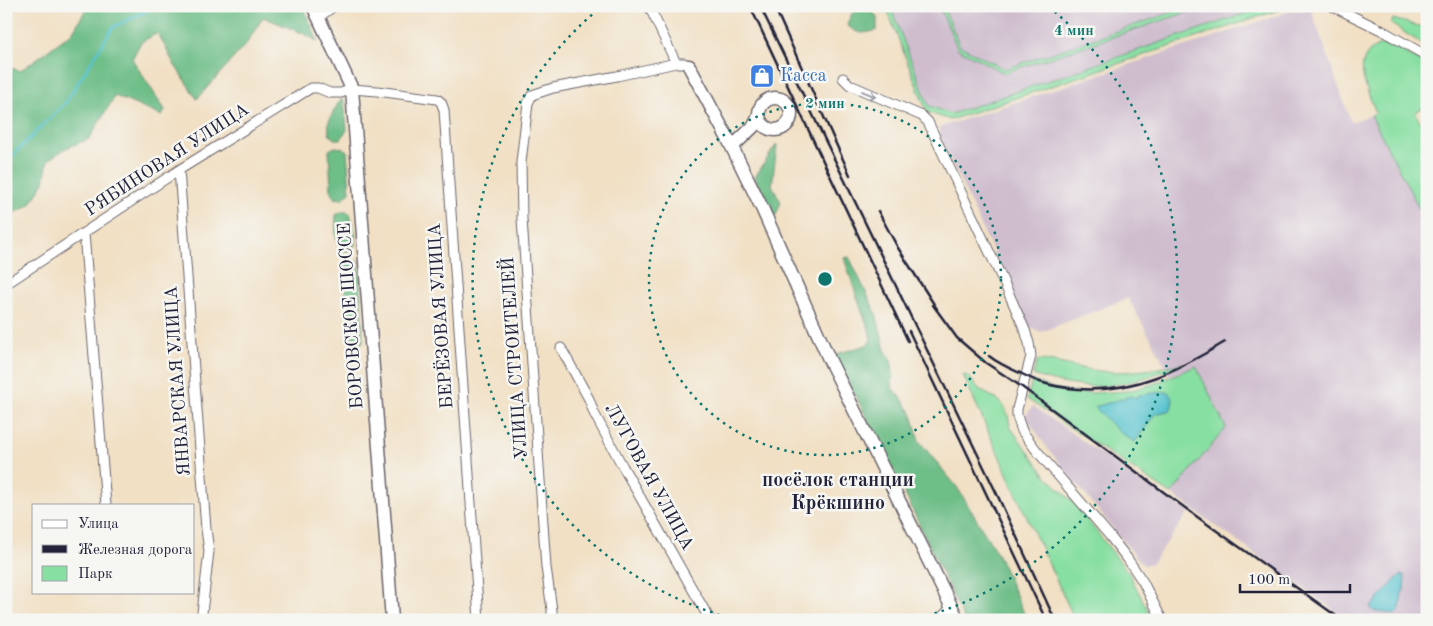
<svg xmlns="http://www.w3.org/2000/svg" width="1433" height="626" viewBox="0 0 1433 626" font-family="'Old Standard TT',serif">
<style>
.industrial{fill:#cfbdce}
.green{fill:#88dfa2;stroke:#55806e}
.forest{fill:#6ebe88;stroke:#487062}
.water{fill:#56c3ce;stroke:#3c7284}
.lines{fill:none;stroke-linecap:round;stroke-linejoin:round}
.stream{stroke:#56c3ce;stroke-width:2.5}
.street-casing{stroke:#6a646b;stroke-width:11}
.secondary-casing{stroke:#6a646b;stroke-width:15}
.street{stroke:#fff;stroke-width:9}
.secondary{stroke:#fff;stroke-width:12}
.rail{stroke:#22223b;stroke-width:2.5}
.oneway{stroke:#9c9ca7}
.ring{fill:none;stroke:#0f766e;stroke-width:2.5;stroke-dasharray:2.5 5}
.labels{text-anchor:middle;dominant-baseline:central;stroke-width:5;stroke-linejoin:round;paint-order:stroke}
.shop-label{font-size:18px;fill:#366cbe;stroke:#f6f6f2;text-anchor:start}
.street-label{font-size:18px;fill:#22223b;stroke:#f6f6f2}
.quarter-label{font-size:20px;font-weight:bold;fill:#22223b;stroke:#f6f6f2}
.centre{fill:#0f766e;stroke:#f6f6f2;stroke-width:2.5}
.ring-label{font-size:15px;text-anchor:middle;font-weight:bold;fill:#0f766e;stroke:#f6f6f2;stroke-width:5;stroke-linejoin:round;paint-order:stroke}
</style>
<rect width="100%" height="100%" fill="#f6f6f2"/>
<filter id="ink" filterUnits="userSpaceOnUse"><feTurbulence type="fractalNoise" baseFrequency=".02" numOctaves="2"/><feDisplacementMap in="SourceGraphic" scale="10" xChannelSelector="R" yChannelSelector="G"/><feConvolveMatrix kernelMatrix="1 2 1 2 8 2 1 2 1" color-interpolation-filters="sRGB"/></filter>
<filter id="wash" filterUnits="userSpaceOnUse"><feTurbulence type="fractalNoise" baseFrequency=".0096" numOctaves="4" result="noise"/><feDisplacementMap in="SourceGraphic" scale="20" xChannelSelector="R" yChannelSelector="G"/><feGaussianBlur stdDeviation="1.12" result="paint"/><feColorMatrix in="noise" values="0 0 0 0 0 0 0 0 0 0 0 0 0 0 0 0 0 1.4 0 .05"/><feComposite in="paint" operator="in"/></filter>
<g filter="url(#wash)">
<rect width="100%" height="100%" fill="#f1e0c4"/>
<path class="industrial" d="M886 6H1267L951 114 923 104Z
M1311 9 1351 122 1371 115 1427 224V620H1348L1171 494 1226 428 1196 366 1169 376 1161 357 1128 298 1041 332 1027 325 940 137V129L941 127 1291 11Z
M1033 406 1134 477 1189 512 1152 563 1143 565 1048 449 1025 416Z"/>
<path class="green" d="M890 6 929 106 951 114 1267 6H1291L950 120 927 112 886 7Z
M939 6H943L960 46 1005 69 1191 6H1206L1004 73 958 49Z
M1393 19 1427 28V47L1391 24Z
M1380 45C1392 43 1416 59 1427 66V106L1415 112 1427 134V224L1371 115 1376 113C1368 90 1348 59 1380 45Z
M1041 360C1060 362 1079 369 1099 371 1128 374 1156 369 1185 363 1127 386 1094 396 1033 375L1037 361Z
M1196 366 1226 428 1171 494 1027 399 1032 381 1049 387 1072 392 1088 393 1128 391 1150 385Z
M963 375 968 376 979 389 1001 402 1008 415 1010 427 1047 477 1075 504 1128 572 1153 620H1075L1022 507Z"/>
<path class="forest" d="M88 6H303L318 42 307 35 263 17 247 43 197 99 174 64 158 33 141 42 132 59 165 110 162 116 115 96 89 139 66 148 48 160 44 182 30 205 6 217V66L20 71 72 33Z
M865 6H868L877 17V30C863 34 858 35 847 25 851 14 853 9 865 6Z
M341 99 344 100 347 130 341 139H334L329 134C329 130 328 125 329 121 330 118 339 101 341 99Z
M776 145H777L772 185 781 202 776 215 772 216 755 177Z
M335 147 343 148 347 151 350 192 342 199 334 198 331 191 329 150Z
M341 212H346L350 213 355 233V245L349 251 340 250C335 238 335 227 336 215Z
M849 257 876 313 885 350 891 360 893 373 892 388 900 396 912 414 919 441 957 487 999 557 1027 620H964L906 496 839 363 836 354 867 345 871 340 869 329 861 309 844 258Z
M354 261 359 262 363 342 357 345 351 335 342 268 346 263Z"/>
<path class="water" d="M1163 392H1168L1173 400 1171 410 1155 414 1135 442C1120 434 1106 420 1095 407L1131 396 1136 398 1138 395Z
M1401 575 1405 576 1404 590 1402 593 1400 609 1396 614 1376 612 1370 608 1396 579Z"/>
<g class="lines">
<path class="stream" d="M6 162 66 102 113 27 157 6"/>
</g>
</g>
<g filter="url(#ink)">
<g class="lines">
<defs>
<path id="street" d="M649 6 676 63
M1332 6 1381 30 1427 56
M319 17 334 6
M843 78 850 85 922 116 928 122 1005 285 1025 330 1029 343 1031 356 1017 409V416L1022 431 1037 451 1109 535 1127 558 1143 582 1162 620
M179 170 206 529 209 551 202 613 200 620
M84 233 106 505
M6 284 179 170 311 88H318L330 93H341L352 89 377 91 437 99 441 102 444 110 479 620
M561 348 589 399 594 413 623 467 710 620
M552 620V610L546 567 522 219 521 162 528 103 532 95 553 88 617 76 676 63H684L689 66
M939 620 952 607"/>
<path id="secondary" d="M313 6 352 89 392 620
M689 66 728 139 762 208 829 359 958 620
M759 114a16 16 0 1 1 32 0a16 16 0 1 1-32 0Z
M732 147 754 126 759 116"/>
</defs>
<use href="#street" class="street-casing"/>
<use href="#secondary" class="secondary-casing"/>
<use href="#street" class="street"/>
<use href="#secondary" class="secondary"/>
<path class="rail" d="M750 6 908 341
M760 6 995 490 1055 620
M774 6 850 175
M878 211 898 248 937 309
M933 305 957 338 986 363 1022 387 1196 516 1342 620
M909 331 1046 620
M989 356C999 364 1011 369 1022 374 1028 377 1034 380 1040 382 1052 386 1065 388 1078 389 1134 393 1178 370 1225 342"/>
</g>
<defs><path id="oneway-shaft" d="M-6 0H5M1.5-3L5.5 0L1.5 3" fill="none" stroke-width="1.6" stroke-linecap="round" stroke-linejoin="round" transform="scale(1.25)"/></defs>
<use class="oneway" href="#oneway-shaft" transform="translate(869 94) rotate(23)"/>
</g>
<g class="ring">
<circle cx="825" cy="279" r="176"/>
<path d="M734 619A352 352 0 0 1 601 7M1049 7A352 352 0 0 1 916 619"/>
</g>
<defs>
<symbol id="shop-square" viewBox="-11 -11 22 22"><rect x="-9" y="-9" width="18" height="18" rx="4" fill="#3f7fe0" stroke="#f6f6f2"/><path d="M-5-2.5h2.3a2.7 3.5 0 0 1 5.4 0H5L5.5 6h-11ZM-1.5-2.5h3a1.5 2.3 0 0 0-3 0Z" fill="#fff"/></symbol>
</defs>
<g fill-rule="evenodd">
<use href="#shop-square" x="748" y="62" width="28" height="28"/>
</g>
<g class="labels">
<g class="shop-label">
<text x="780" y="76">Касса</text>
</g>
<g class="street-label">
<text transform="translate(167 160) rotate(-33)">РЯБИНОВАЯ УЛИЦА</text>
<text transform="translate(351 316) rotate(-94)">БОРОВСКОЕ ШОССЕ</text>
<text transform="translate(441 316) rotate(-94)">БЕРЁЗОВАЯ УЛИЦА</text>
<text transform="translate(515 358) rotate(-94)">УЛИЦА СТРОИТЕЛЕЙ</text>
<text transform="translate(178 381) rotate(-94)">ЯНВАРСКАЯ УЛИЦА</text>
<text transform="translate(649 477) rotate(61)">ЛУГОВАЯ УЛИЦА</text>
</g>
<g class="quarter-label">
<text x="838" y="481">посёлок станции<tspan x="838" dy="23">Крёкшино</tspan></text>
</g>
</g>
<circle cx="825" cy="279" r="8" class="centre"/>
<g class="ring-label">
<text x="1074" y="35">4 мин</text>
<text x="825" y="108">2 мин</text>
</g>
<rect width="1433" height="626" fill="none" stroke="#f6f6f2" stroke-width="25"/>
<rect x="32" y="504" width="162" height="90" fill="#f6f6f2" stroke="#a1a1a9"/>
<rect x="42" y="520" width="25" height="8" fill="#ffffff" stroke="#a1a1a9"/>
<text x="78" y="528" font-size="15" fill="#22223b">Улица</text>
<rect x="42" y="545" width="25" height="8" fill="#22223b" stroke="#a1a1a9"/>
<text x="78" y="554" font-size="15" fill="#22223b">Железная дорога</text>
<rect x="42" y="566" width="25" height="15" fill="#88dfa2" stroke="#a1a1a9"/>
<text x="78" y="578" font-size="15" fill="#22223b">Парк</text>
<path d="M1240 584v8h110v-8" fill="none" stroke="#22223b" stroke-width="2.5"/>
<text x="1248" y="584" font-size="15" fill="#22223b" stroke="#f6f6f2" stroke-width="4" paint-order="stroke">100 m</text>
</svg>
